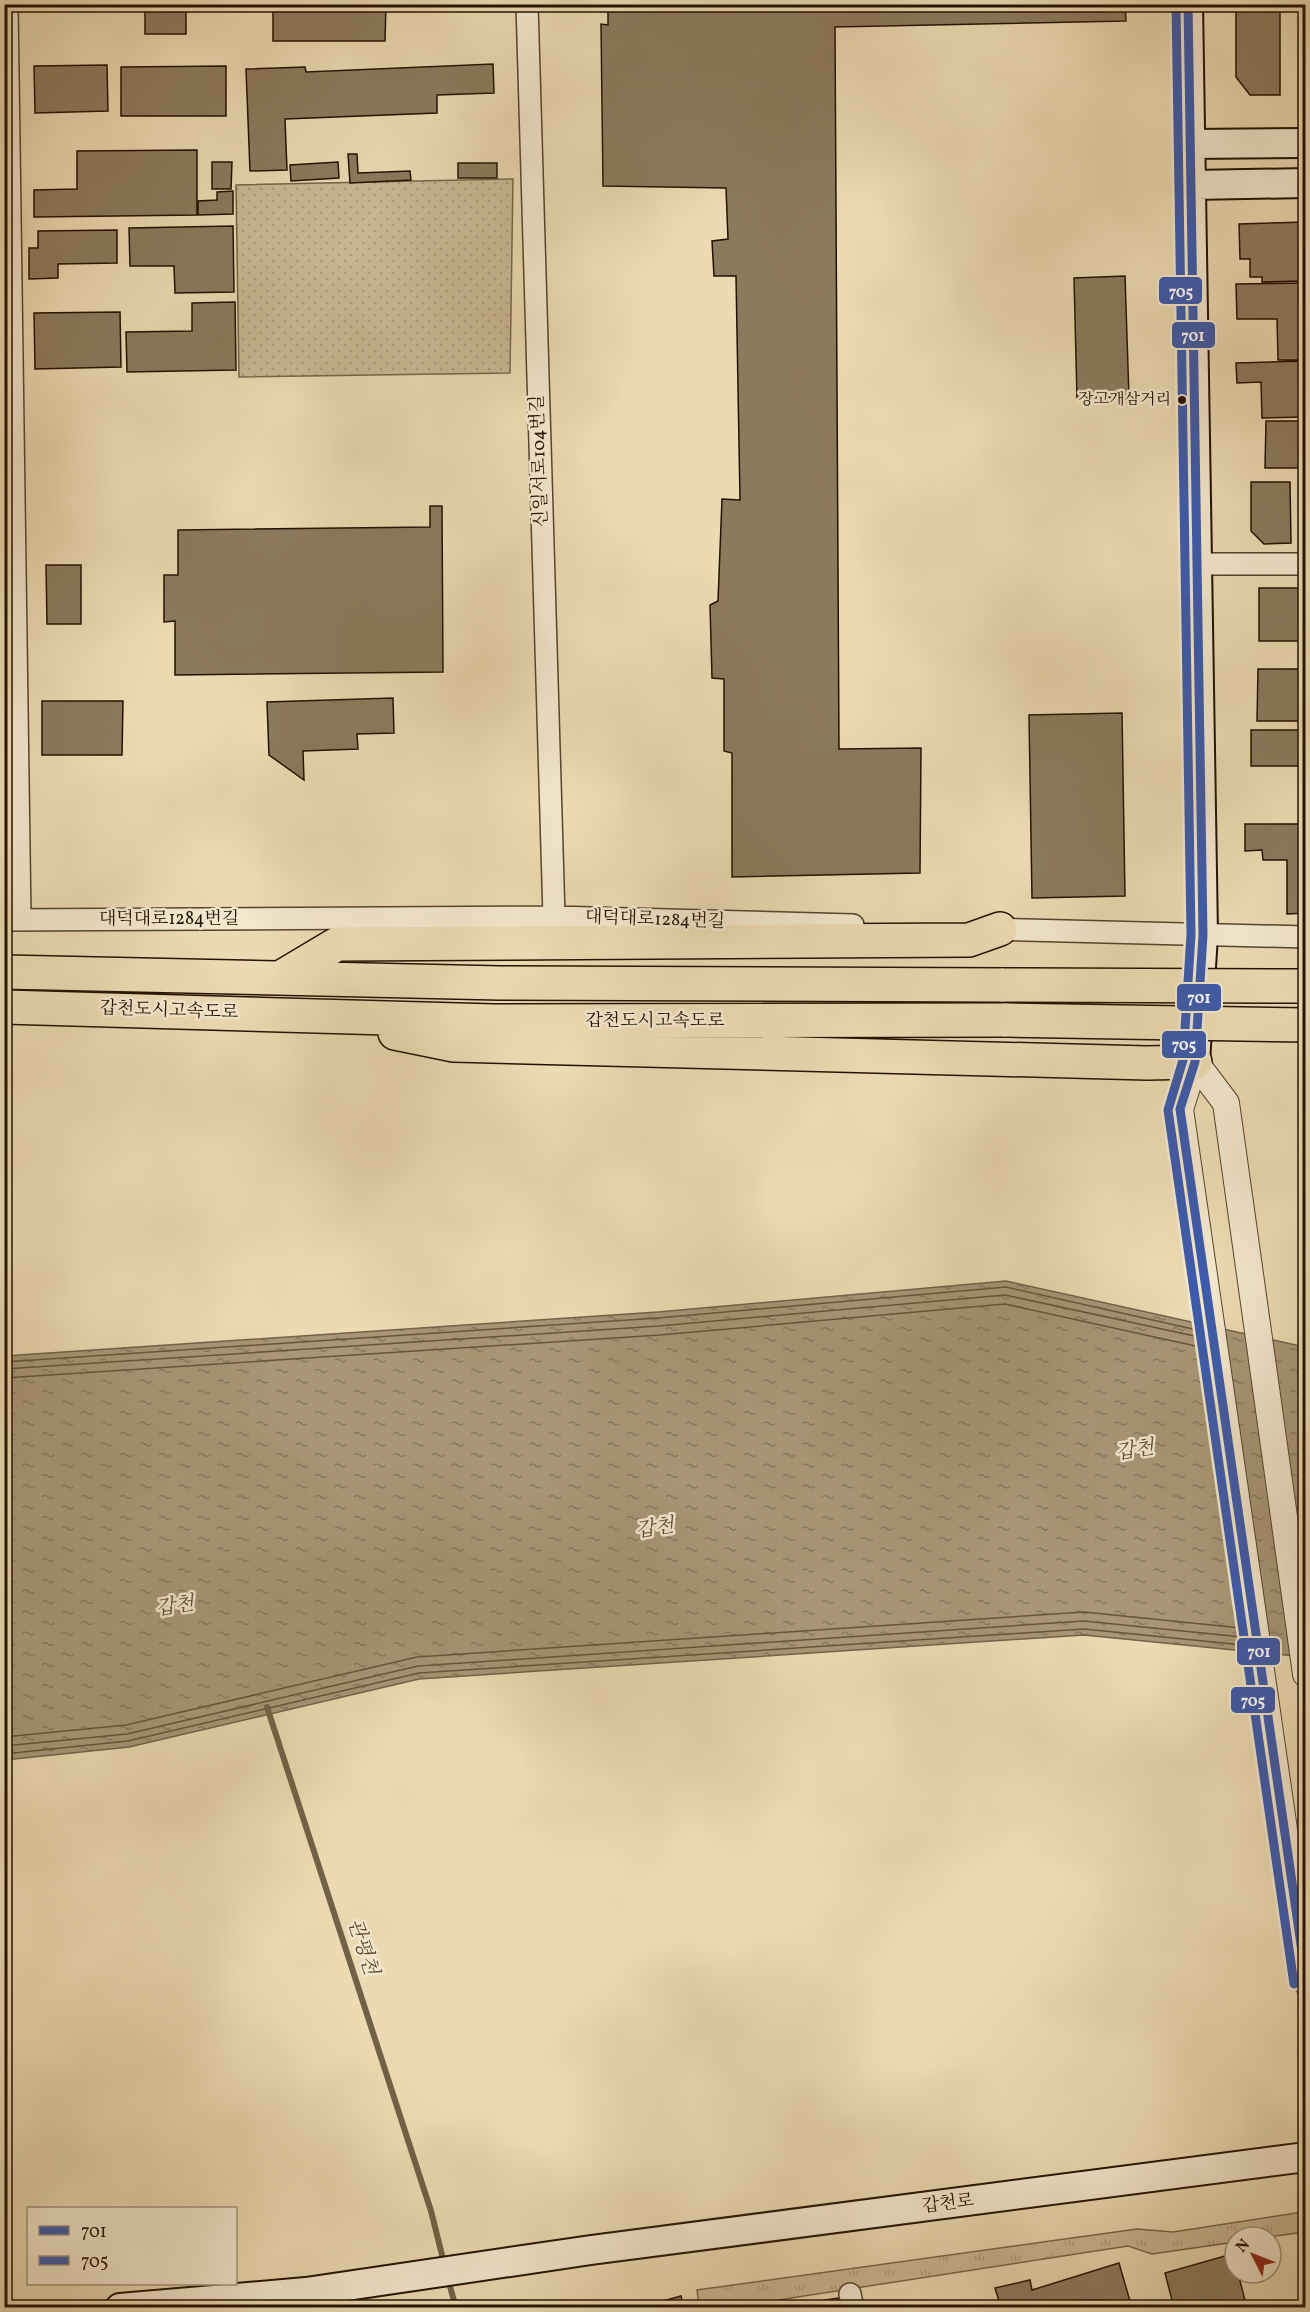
<svg xmlns="http://www.w3.org/2000/svg" width="1310" height="2312" viewBox="0 0 1310 2312" font-family="Vollkorn,'Noto Serif KR',serif">
<style>
.grass{fill:url(#grass-tufts);stroke:#76654a;stroke-width:1.5}
.park{fill:url(#park-dots);stroke:#76654a;stroke-width:1.5}
.water{fill:url(#water-ripples);stroke:#736147;stroke-width:1.5}
.lines{fill:none;stroke-linecap:round;stroke-linejoin:round}
.shore{stroke:#66543c;stroke-width:1.5}
.stream{stroke:#736147;stroke-width:6}
.building{fill:#8c7a5d;stroke:#231201;stroke-width:1.5}
.minor-casing{stroke:#55442d;stroke-width:24}
.tertiary-casing{stroke:#55442d;stroke-width:28}
.secondary-casing{stroke:#231201;stroke-width:32}
.trunk-casing{stroke:#231201;stroke-width:36}
.minor{stroke:#f3e7cd;stroke-width:21}
.tertiary{stroke:#f3e7cd;stroke-width:26}
.secondary{stroke:#f3e7cd;stroke-width:28}
.trunk{stroke:#ecdab2;stroke-width:33}
.trunk-bridge-casing{stroke:#231201;stroke-width:36;stroke-linecap:butt}
.trunk-bridge{stroke:#ecdab2;stroke-width:33}
.bus-1-casing{stroke:#f3e7cd;stroke-width:14}
.bus-2-casing{stroke:#f3e7cd;stroke-width:14}
.bus-1{stroke:#3d5bab;stroke-width:9}
.bus-2{stroke:#3d5bab;stroke-width:9}
.bus-dot{fill:#231201;stroke:#f3e7cd;stroke-width:2}
.labels{text-anchor:middle;dominant-baseline:central;stroke-width:5;stroke-linejoin:round;paint-order:stroke}
.bus-label{font-size:16px;fill:#231201;stroke:#f3e7cd;text-anchor:end}
.street-label{font-size:18px;fill:#231201;stroke:#f3e7cd}
.water-label{font-size:20px;font-style:italic;fill:#5f4d36;stroke:#f3e7cd}
.line-badge{stroke:#f3e7cd;stroke-width:2}
.badge-label{font-size:16px;text-anchor:middle;font-weight:bold;fill:#fff}
</style>
<defs>
<pattern id="grass-tufts" width="24" height="20" patternUnits="userSpaceOnUse" patternTransform="scale(1.5)"><rect width="24" height="20" fill="#cab894"/><path d="M3 7l-1-3M5 7V3M7 7l1-3M15 17l-1-3M17 17v-4M19 17l1-3" fill="none" stroke="#ad9d7e"/></pattern>
<pattern id="park-dots" width="8" height="8" patternUnits="userSpaceOnUse" patternTransform="scale(1.5)"><rect width="8" height="8" fill="#cab894"/><path d="M2 2h.1M6 6h.1" fill="none" stroke="#ad9d7e" stroke-width="1.8" stroke-linecap="round"/></pattern>
<pattern id="water-ripples" width="26" height="14" patternUnits="userSpaceOnUse" patternTransform="scale(1.5)"><rect width="26" height="14" fill="#a89676"/><path d="M2 4q2-2 4 0t4 0M15 11q2-2 4 0t4 0" fill="none" stroke="#88795e"/></pattern>
</defs>
<rect width="100%" height="100%" fill="#ecdab2"/>
<filter id="stains"><feTurbulence type="fractalNoise" baseFrequency=".00333" numOctaves="4"/><feColorMatrix values="0 0 0 0 .2 0 0 0 0 .09 0 0 0 0 .02 0 0 0 .5 -.17"/></filter>
<radialGradient id="worn" r=".72"><stop offset=".6" stop-color="#630" stop-opacity="0"/><stop offset="1" stop-color="#630" stop-opacity=".3"/></radialGradient>
<path class="grass" d="M1303 2212 1305 2232 1268 2237H1235V2242L1152 2254 1128 2246 733 2307H699L697 2290 1137 2229 1173 2232Z"/>
<path class="park" d="M513 179 510 373 239 377 236 185Z"/>
<path class="water" d="M1006 1281 1305 1347V1657L1084 1635 419 1679 129 1747 5 1760V1356L658 1312Z"/>
<g class="lines">
<path class="shore" d="M4 1362 658 1318 1006 1287 1197 1330
M4 1369 659 1326 1005 1295 1199 1337
M4 1378 660 1335 1005 1304 1200 1347
M4 1737 126 1725 417 1657 1084 1612 1241 1628
M4 1746 127 1734 418 1666 1084 1621 1242 1637
M4 1754 128 1741 419 1673 1084 1629 1243 1645"/>
<path class="stream" d="M267 1707 431 2211 444 2263
M448 2279 456 2308"/>
</g>
<path class="building" d="M145 4H186V34H145Z
M273 4H386L385 41H273Z
M608 4H1125L1126 21 835 27 839 749 921 748 920 873 732 877V753L724 751V679L712 678 710 605 718 601 722 499 740 500 736 276H714L712 241 728 239 726 188 603 186 601 24 608 25Z
M1236 4H1280V95H1250L1236 77Z
M493 64 494 93 437 95V113L285 119 287 170 250 171 246 69 305 67 306 72Z
M107 65 108 111 35 113 34 66Z
M226 66V116H121V67Z
M197 150V215L34 217V190L77 189V151Z
M348 154H357L358 173 410 171 411 180 350 183Z
M212 162H232L231 189H212Z
M338 162 339 178 291 181 290 165Z
M458 163H497V178H458Z
M233 191V214L198 215V201L217 200V192Z
M1306 222V281L1262 282V277H1250V259H1240L1239 224Z
M233 226 234 292 175 293 174 266H130L129 228Z
M117 230V263L58 264V278L29 279V248H38V231Z
M1125 276 1129 397 1077 398 1074 278Z
M1306 283V360H1278L1277 319H1237L1236 284Z
M235 302 236 370 127 372 126 332 192 331V303Z
M120 312 121 367 35 369 34 313Z
M1306 361V417L1262 418 1261 382 1237 383 1236 363Z
M1266 421H1306V468H1265Z
M1301 476H1306V533H1302Z
M1251 482H1290L1291 543 1264 544 1251 531Z
M430 506H442L443 672 175 675V621L164 622V575H178V530L430 527Z
M46 565H81V624H47Z
M1259 588H1306V641H1259Z
M1258 669H1306V721H1257Z
M393 698 394 733 357 734 358 749 303 751 304 780 269 755 267 702Z
M42 701H123L122 755H42Z
M1122 713 1125 896 1032 898 1029 715Z
M1251 730H1306V766H1251Z
M1245 824H1306V913L1287 914V860H1263L1262 850 1245 851Z
M1232 2254 1235 2273H1238L1247 2308H1174L1165 2273Z
M1119 2263 1132 2308H1001L995 2288 1030 2280 1032 2290Z
M681 2296 684 2308H653L652 2304Z
M838 2298 839 2308H771Z"/>
<g class="lines">
<defs>
<path id="minor" d="M7 4 20 920
M527 4 554 917
M1199 564H1306
M4 920 554 917 853 925
M989 929 1306 937
M850 2294 853 2308"/>
<path id="tertiary" d="M1195 1062 1180 1109 1306 1982
M1195 1062 1226 1103 1306 1674"/>
<path id="secondary" d="M1188 4 1203 935 1195 1062
M1191 144 1306 143
M1192 185 1306 183
M120 2308 306 2292 591 2250 1306 2157"/>
<path id="trunk" d="M4 972 500 983 1004 985
M280 978 337 944 969 940 1000 929
M4 1007 494 1021 1007 1020
M395 1033 454 1045 1147 1063 1195 1062"/>
</defs>
<use href="#minor" class="minor-casing"/>
<use href="#tertiary" class="tertiary-casing"/>
<use href="#secondary" class="secondary-casing"/>
<use href="#trunk" class="trunk-casing"/>
<use href="#minor" class="minor"/>
<use href="#tertiary" class="tertiary"/>
<use href="#secondary" class="secondary"/>
<use href="#trunk" class="trunk"/>
<defs>
<path id="trunk-bridge" d="M1004 985 1306 986
M1007 1020 1306 1025"/>
</defs>
<use href="#trunk-bridge" class="trunk-bridge-casing"/>
<use href="#trunk-bridge" class="trunk-bridge"/>
<defs>
<path id="bus-1" d="M1188 4 1203 935 1195 1062 1180 1109 1306 1979"/>
<path id="bus-2" d="M1176 4 1191 935 1183 1060 1168 1110 1294 1984"/>
</defs>
<use href="#bus-1" class="bus-1-casing"/>
<use href="#bus-2" class="bus-2-casing"/>
<use href="#bus-1" class="bus-1"/>
<use href="#bus-2" class="bus-2"/>
</g>
<circle class="bus-dot" cx="1182" cy="400" r="5"/>
<g class="labels">
<g class="bus-label">
<text x="1171" y="400">장고개삼거리</text>
</g>
<g class="street-label">
<text transform="translate(540 461) rotate(-92)">신일서로104번길</text>
<text x="169" y="919">대덕대로1284번길</text>
<text transform="translate(655 920) rotate(2)">대덕대로1284번길</text>
<text transform="translate(169 1011) rotate(2)">갑천도시고속도로</text>
<text x="655" y="1021">갑천도시고속도로</text>
<text transform="translate(948 2204) rotate(-7)">갑천로</text>
</g>
<g class="water-label">
<text transform="translate(1135 1451) rotate(-9)">갑천</text>
<text transform="translate(655 1529) rotate(-9)">갑천</text>
<text transform="translate(175 1607) rotate(-9)">갑천</text>
<text transform="translate(362 1947) rotate(72)">관평천</text>
</g>
</g>
<g class="line-badge">
<rect x="1158" y="276" width="45" height="29" rx="6" fill="#3d5bab"/>
<rect x="1171" y="321" width="45" height="28" rx="6" fill="#3d5bab"/>
<rect x="1176" y="983" width="46" height="29" rx="6" fill="#3d5bab"/>
<rect x="1161" y="1030" width="46" height="29" rx="6" fill="#3d5bab"/>
<rect x="1236" y="1637" width="45" height="29" rx="6" fill="#3d5bab"/>
<rect x="1230" y="1686" width="46" height="28" rx="6" fill="#3d5bab"/>
</g>
<g class="badge-label">
<text x="1181" y="297">705</text>
<text x="1193" y="341">701</text>
<text x="1199" y="1003">701</text>
<text x="1184" y="1050">705</text>
<text x="1259" y="1657">701</text>
<text x="1253" y="1706">705</text>
</g>
<rect width="1310" height="2312" fill="none" stroke="#ecdab2" stroke-width="24"/>
<rect x="6" y="6" width="1298" height="2300" fill="none" stroke="#231201" stroke-width="3"/>
<rect x="12" y="12" width="1286" height="2288" fill="none" stroke="#231201" stroke-width="1.5"/>
<rect x="27" y="2207" width="210" height="78" fill="#f3e7cd" stroke="#a0927b" stroke-width="1.5"/>
<rect x="39" y="2226" width="30" height="9" fill="#3d5bab" stroke="#a0927b" stroke-width="1.5"/>
<text x="81" y="2237" font-size="18" fill="#231201">701</text>
<rect x="39" y="2256" width="30" height="9" fill="#3d5bab" stroke="#a0927b" stroke-width="1.5"/>
<text x="81" y="2267" font-size="18" fill="#231201">705</text>
<g transform="translate(1253 2255) rotate(312)"><circle r="28" fill="#f3e7cd" stroke="#a0927b" stroke-width="1.5"/>
<path d="M0-4.5L10 22L0 15L-10 22Z" fill="#8f2418"/>
<text y="-9" font-size="16" font-weight="bold" text-anchor="middle" fill="#231201">N</text>
</g>
<rect width="100%" height="100%" filter="url(#stains)"/>
<rect width="100%" height="100%" fill="url(#worn)"/>
</svg>
